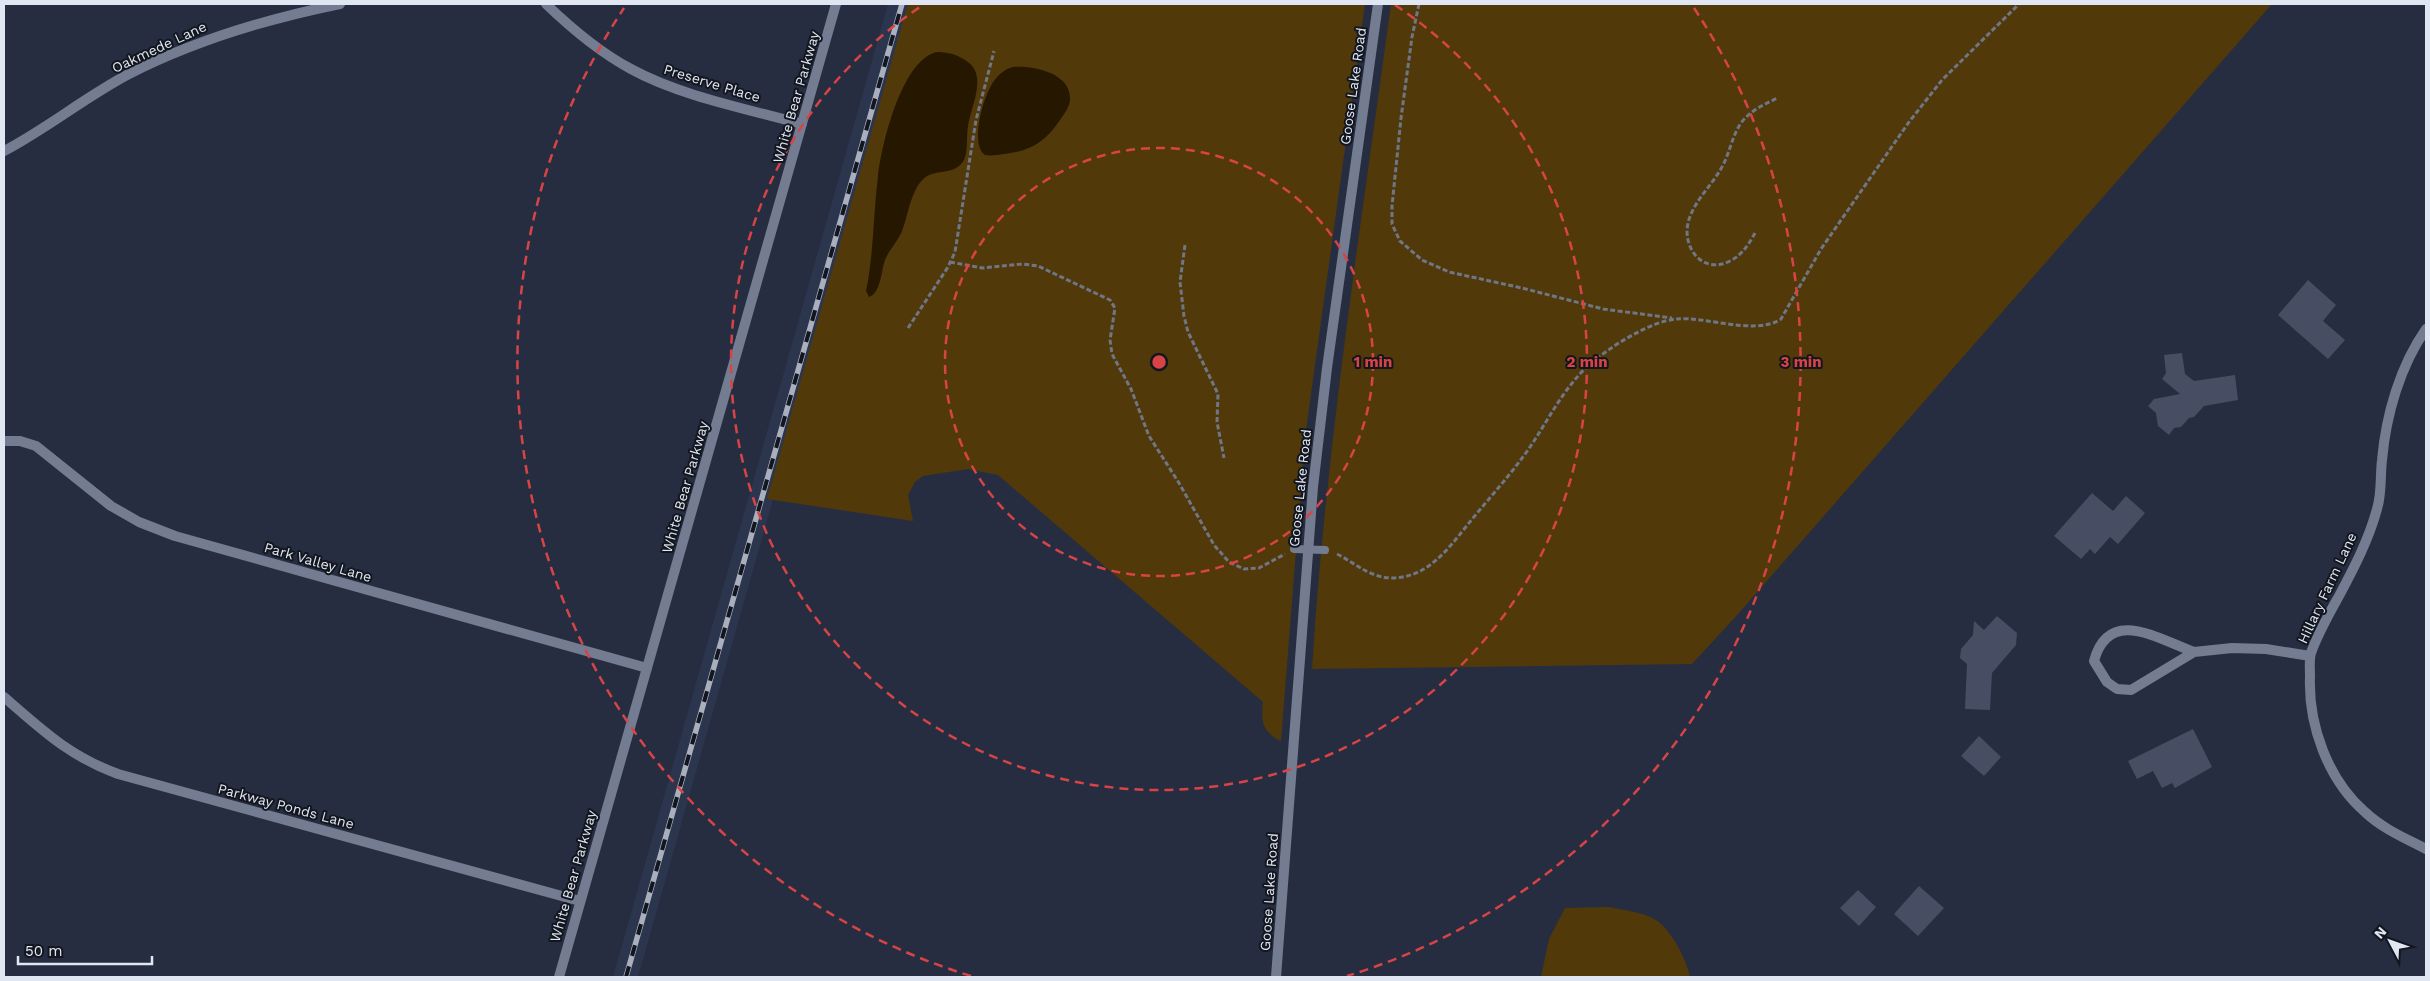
<svg xmlns="http://www.w3.org/2000/svg" width="2430" height="981" viewBox="0 0 2430 981" font-family="'Work Sans',sans-serif">
<style>
.built{fill:#2c354e}
.green{fill:#52390a}
.water{fill:#261700}
.building{fill:#474e64}
.lines{fill:none;stroke-linecap:round;stroke-linejoin:round}
.path{stroke:#6f7686;stroke-width:3;stroke-dasharray:5 2.5;stroke-linecap:butt}
.service{stroke:#747c91;stroke-width:8}
.minor{stroke:#747c91;stroke-width:10}
.tertiary{stroke:#747c91;stroke-width:10}
.rail-casing{stroke:#aaafbe;stroke-width:5.5}
.rail{stroke:#12161e;stroke-width:4;stroke-dasharray:11;stroke-linecap:butt}
.ring{fill:none;stroke:#d84446;stroke-width:2.5;stroke-dasharray:9 6}
.labels{text-anchor:middle;dominant-baseline:central;stroke-width:4;stroke-linejoin:round;paint-order:stroke}
.street-label{font-size:14px;fill:#e1e6f3;stroke:#12161e}
.centre{fill:#d84446;stroke:#12161e;stroke-width:2.5}
.ring-label{font-size:15px;text-anchor:middle;font-weight:bold;fill:#d84446;stroke:#12161e;stroke-width:4;stroke-linejoin:round;paint-order:stroke}
</style>
<rect width="100%" height="100%" fill="#262d40"/>
<path class="built" d="M888 4H913L638 977H613Z"/>
<path class="green" d="M908 4H1365L1305 437 1281 741C1262 732 1261 721 1263 702L998 475 968 469 923 476 915 482 908 495 913 521 767 499Z
M1391 4H2272L1738 614 1692 664 1312 669C1326 445 1361 226 1391 4Z
M1609 907C1623 910 1642 912 1654 919 1670 927 1687 960 1690 977H1541L1549 939 1565 908Z"/>
<path class="water" d="M936 52C947 52 956 54 965 60 989 74 971 105 968 126 966 136 969 155 962 163 948 179 928 163 915 191 909 203 907 218 902 231 898 241 889 250 885 260 881 271 881 293 869 297L866 291C874 253 873 215 878 176 882 144 901 62 936 52Z
M1013 67C1033 65 1071 73 1070 99 1070 107 1064 114 1060 120 1045 142 1031 151 1004 154 998 155 991 156 985 155 969 144 984 94 994 81 999 74 1005 69 1013 67Z"/>
<path class="building" d="M2308 280 2336 305 2323 321 2345 340 2328 359 2278 315Z
M2182 353 2185 374 2194 381 2235 375 2238 400 2204 406 2194 417 2189 418 2181 427 2174 428 2169 435 2158 426 2156 413 2148 406 2154 399 2180 394 2162 379 2166 373 2164 355Z
M2092 493 2113 511 2126 496 2145 513 2118 544 2110 537 2095 554 2090 549 2081 559 2054 536Z
M1997 616 2017 633 2016 645 1992 673 1990 710 1965 709 1967 664 1960 658 1961 649 1973 635 1974 621 1984 630Z
M2193 729 2212 767 2175 788 2172 783 2162 788 2153 771 2137 779 2128 761Z
M1979 736 2001 757 1984 776 1961 756Z
M1919 886 1944 908 1918 936 1894 914Z
M1858 890 1876 907 1859 926 1840 908Z"/>
<g class="lines">
<path class="path" d="M1419 4 1412 37 1401 118 1392 206V224L1400 241 1422 260 1449 272 1522 288 1603 309 1672 318
M1755 233C1749 244 1742 255 1730 261 1707 273 1687 255 1687 231 1688 205 1712 187 1723 165 1730 152 1732 136 1741 123 1750 111 1764 104 1778 98
M1185 245 1180 282 1184 316 1188 332 1218 394 1217 422 1224 458
M950 262 982 268 1023 264 1038 266 1110 300 1115 308 1110 340 1112 354 1131 389 1149 436 1179 483 1214 545 1229 562 1244 569 1259 568 1285 554
M908 328 948 267 955 252 976 120 994 51
M1337 554C1355 563 1369 577 1391 578 1403 578 1414 575 1424 569 1444 557 1459 535 1473 518 1492 495 1511 474 1528 450 1548 421 1563 388 1590 364 1610 347 1650 321 1677 319 1705 316 1756 336 1781 319L1821 249 1909 122 1942 80 2019 4"/>
<path class="service" d="M1294 549 1325 550"/>
<path class="minor" d="M546 4C572 29 599 52 631 69 680 96 748 109 802 124
M4 151C46 129 84 98 127 75 195 40 266 19 340 4
M2426 329C2400 366 2386 415 2382 460 2380 477 2382 493 2377 509 2369 539 2354 568 2339 596 2329 614 2318 633 2311 653 2309 660 2310 669 2310 676 2308 725 2328 780 2365 812 2383 829 2405 838 2426 849
M4 441H20L36 446 111 506 139 522 175 536 647 668
M2194 652C2158 639 2109 606 2094 661L2107 682 2117 689 2131 690 2194 652 2232 648 2266 649 2310 656
M4 697C42 730 69 756 118 774L580 901"/>
<path class="tertiary" d="M559 977 836 4
M1276 977 1313 487 1327 368 1378 4"/>
<defs>
<path id="rail" d="M626 977 902 4"/>
</defs>
<use href="#rail" class="rail-casing"/>
<use href="#rail" class="rail"/>
</g>
<g class="ring">
<circle cx="1159" cy="362" r="214"/>
<path d="M1395 5A428 428 0 1 1 923 5"/>
<path d="M971 976A642 642 0 0 1 624 8M1694 8A642 642 0 0 1 1347 976"/>
</g>
<g class="labels">
<g class="street-label">
<text transform="translate(159 47) rotate(-25)">Oakmede Lane</text>
<text transform="translate(712 83) rotate(17)">Preserve Place</text>
<text transform="translate(1353 86) rotate(-82)">Goose Lake Road</text>
<text transform="translate(796 97) rotate(-74)">White Bear Parkway</text>
<text transform="translate(685 487) rotate(-74)">White Bear Parkway</text>
<text transform="translate(1300 488) rotate(-84)">Goose Lake Road</text>
<text transform="translate(318 562) rotate(16)">Park Valley Lane</text>
<text transform="translate(2327 588) rotate(-65)">Hillary Farm Lane</text>
<text transform="translate(286 806) rotate(15)">Parkway Ponds Lane</text>
<text transform="translate(573 876) rotate(-74)">White Bear Parkway</text>
<text transform="translate(1269 892) rotate(-86)">Goose Lake Road</text>
</g>
</g>
<circle cx="1159" cy="362" r="8" class="centre"/>
<g class="ring-label">
<text x="1373" y="367">1 min</text>
<text x="1587" y="367">2 min</text>
<text x="1801" y="367">3 min</text>
</g>
<rect width="2430" height="981" fill="none" stroke="#e1e6f3" stroke-width="10"/>
<g transform="translate(2390 941) rotate(311)" stroke="#12161e" stroke-width="4" paint-order="stroke">
<path d="M0-4L9 19L0 12L-9 19Z" fill="#e1e6f3"/>
<text y="-8" font-size="14" font-weight="bold" text-anchor="middle" fill="#e1e6f3">N</text>
</g>
<path d="M18 956v8h134v-8" fill="none" stroke="#e1e6f3" stroke-width="2.5"/>
<text x="25" y="956" font-size="15" fill="#e1e6f3" stroke="#12161e" stroke-width="4" paint-order="stroke">50 m</text>
</svg>
